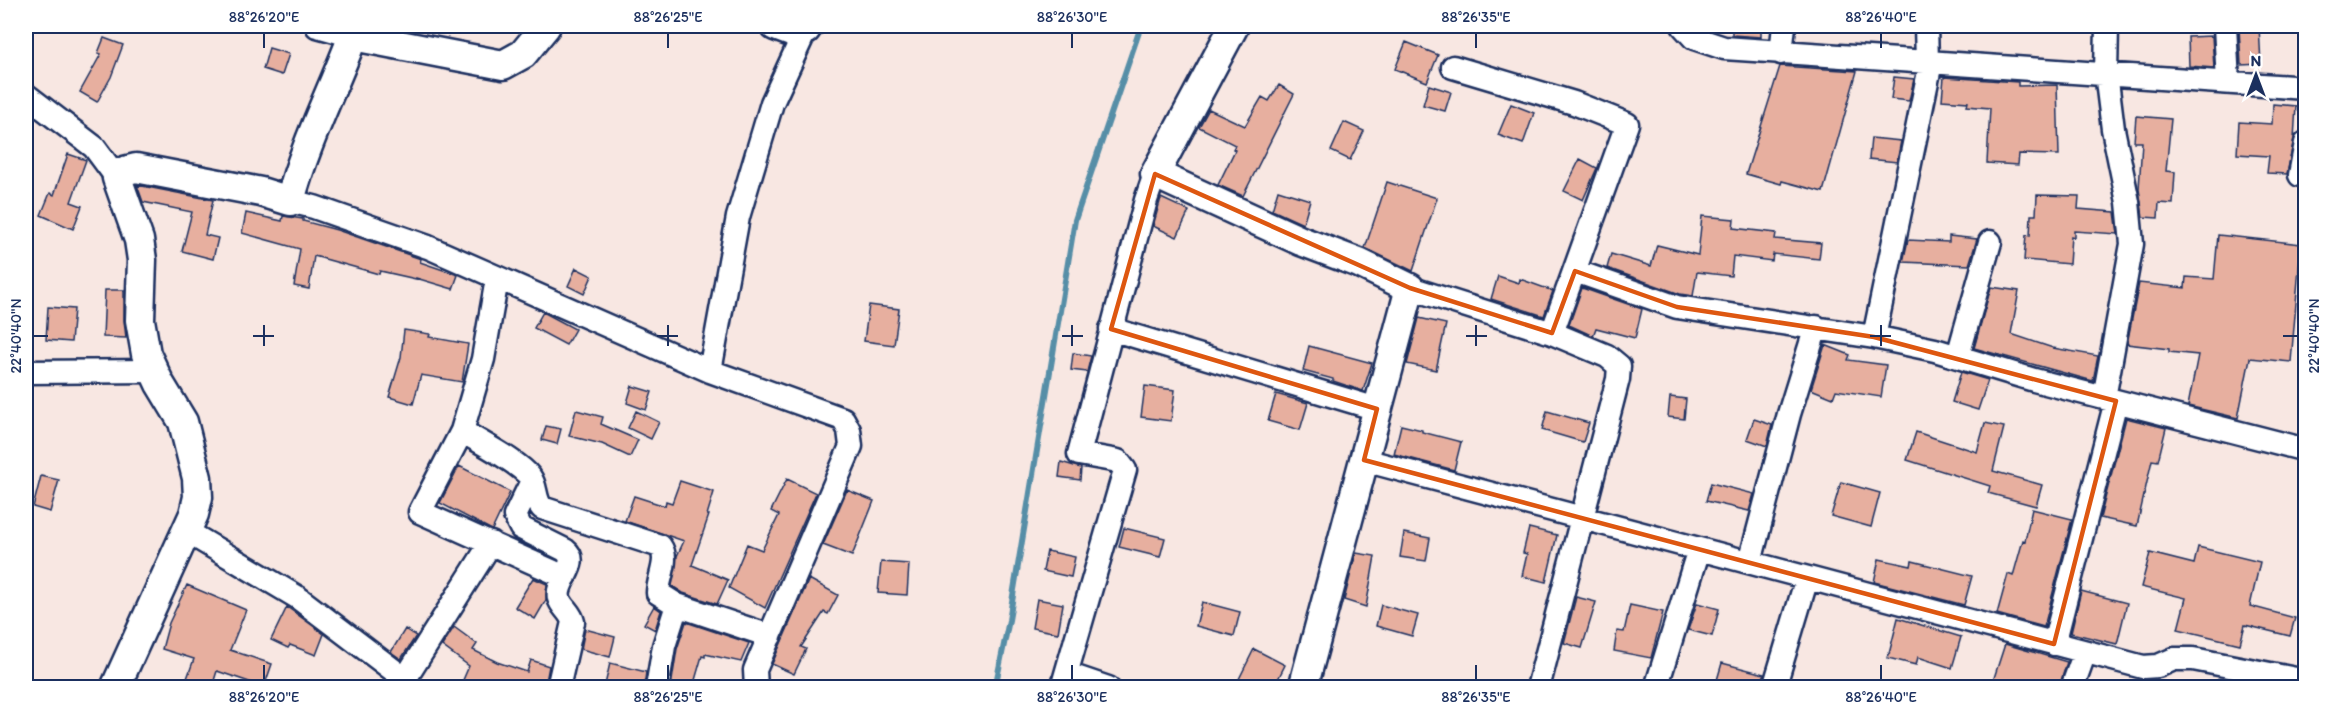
<svg xmlns="http://www.w3.org/2000/svg" width="2331" height="713" viewBox="0 0 2331 713" font-family="Itim,sans-serif">
<style>
.lines{fill:none;stroke-linecap:round;stroke-linejoin:round}
.stream{stroke:#568ea7;stroke-width:6}
.building{fill:#e7af9f;stroke:#1b2f5e;stroke-width:1.5}
.minor-casing{stroke:#1b2f5e;stroke-width:27}
.tertiary-casing{stroke:#1b2f5e;stroke-width:33}
.minor{stroke:#fff;stroke-width:22}
.tertiary{stroke:#fff;stroke-width:28}
.marked{fill:none;stroke:#de5710;stroke-width:4.5;stroke-linejoin:round}
.ticks{fill:none;stroke:#1b2f5e;stroke-width:2}
.neatline{fill:none;stroke:#1b2f5e;stroke-width:2}
.ticks-label{font-size:15px;text-anchor:middle;fill:#1b2f5e}
</style>
<rect width="100%" height="100%" fill="#f8e7e2"/>
<filter id="ink" filterUnits="userSpaceOnUse"><feTurbulence type="fractalNoise" baseFrequency=".0167" numOctaves="2"/><feDisplacementMap in="SourceGraphic" scale="12" xChannelSelector="R" yChannelSelector="G"/><feConvolveMatrix kernelMatrix="1 2 1 2 8 2 1 2 1" color-interpolation-filters="sRGB"/></filter>
<g filter="url(#ink)">
<g class="lines">
<path class="stream" d="M995 688 1009 620 1075 220 1141 26"/>
</g>
<path class="building" d="M1732 26H1761V37L1732 35Z
M2259 26 2261 64 2241 65 2239 27Z
M2212 36 2214 68 2189 66 2188 37Z
M104 38 123 45 111 77 97 102 80 92 101 54 98 53Z
M1406 42 1438 55 1427 82 1395 69Z
M269 48 289 54 282 75 263 69Z
M1780 66 1857 71 1823 192 1782 181 1781 184 1746 174Z
M1894 77 1914 79 1909 101 1891 99Z
M1944 77 2018 82V86L2057 85 2059 155 2019 154 2018 165 1987 163 1990 108 1967 106 1968 102 1942 100Z
M1279 85 1294 94 1243 196 1218 185 1235 150 1233 149 1235 145 1199 127 1209 109 1245 126 1262 97 1269 101Z
M1429 85 1451 92 1445 111 1423 105Z
M1511 104 1534 113 1523 144 1498 135Z
M2273 104 2296 106 2294 139 2287 174 2267 173 2269 156 2237 154 2239 122 2272 124Z
M2136 116 2171 119 2166 171 2175 172 2173 204 2159 203 2158 218 2143 217 2139 189 2142 142H2134Z
M1344 122 1364 131 1350 160 1331 151Z
M1871 138 1901 141 1897 162 1869 159Z
M68 154 86 160 71 202 82 206 73 229 41 215 50 193 54 195Z
M1580 159 1597 168 1583 200 1564 191Z
M1387 182 1437 198 1413 271 1365 248Z
M137 185 213 200 205 235 218 238 213 259 182 251 192 212 143 202Z
M1278 190 1310 200 1303 224 1272 210Z
M2037 195 2079 196 2078 209 2115 212 2118 234 2074 231V237L2071 236 2069 264 2024 260 2026 235 2030 236 2031 215H2036Z
M1161 198 1189 211 1177 237 1153 226Z
M246 213 282 221 283 216 303 219V221L337 230 421 259 420 262 458 275 453 289 416 278V279L380 271 379 274 314 256 309 289 294 286 300 249 242 233Z
M1702 216 1734 219 1733 228 1776 233 1775 239 1821 243 1819 259 1773 254 1772 261 1733 256 1731 276 1697 272 1693 296 1680 294 1607 268 1611 254 1651 266 1657 245 1698 255Z
M2218 235 2301 244 2291 362 2250 358 2238 418 2188 406 2198 355 2169 352V349L2127 344 2139 283 2185 288 2186 277 2214 279Z
M1949 236 1977 239 1969 265 1903 262 1908 240 1949 242Z
M576 268 592 276 584 294 568 286Z
M1498 276 1519 283 1520 279 1553 291 1544 316 1491 299Z
M1991 287 2019 291 2011 334 2053 348 2098 356 2093 381 1974 348Z
M1582 288 1642 309 1635 338 1596 328 1593 336 1569 325Z
M105 290H124V320L126 338 103 337Z
M869 305 899 309 894 345 864 341Z
M48 307 74 309 71 342 46 340Z
M543 312 575 329 566 345 534 328Z
M1419 318 1446 324 1436 370 1407 364Z
M404 330 430 334 429 337 468 344 462 382 421 375 413 404 389 397 401 357Z
M1825 345 1850 355 1848 360 1886 365 1881 397 1836 390 1833 398 1811 389Z
M1309 346 1372 363 1363 391 1333 381V379L1303 371Z
M1073 353 1091 356 1087 372 1071 370Z
M1961 372 1988 380 1978 410 1952 402Z
M632 386 652 392 646 410 627 403Z
M1145 386 1175 390 1171 421 1141 417Z
M1276 394 1308 403 1300 430 1268 421Z
M1670 397 1686 399 1684 419 1668 417Z
M576 410 603 417 601 424 638 440 630 457 602 444 569 436Z
M636 411 659 422 651 439 628 428Z
M1547 411 1589 423 1583 442 1542 430Z
M2126 418 2166 428 2158 461 2152 460 2137 526 2100 518Z
M1754 419 1772 425 1767 446 1747 439Z
M1985 423 2004 427 1993 471 2042 485 2036 506 1988 493 1990 486 1907 460 1916 432 1977 452Z
M1401 425 1422 430V432L1461 442 1454 470 1394 454Z
M546 426 561 429 557 444 542 440Z
M1061 462 1081 468 1080 480 1059 477Z
M459 466 510 492 492 530 440 503Z
M41 476 59 480 50 512 33 507Z
M787 479 816 493 765 608 729 588 747 544 762 550 779 515 771 511Z
M680 481 714 492 707 515H709L692 565 728 580 717 604 683 593 672 586 677 556 684 541 625 521 634 496 665 506 666 501 672 503Z
M1841 482 1880 493 1871 527 1831 516Z
M1711 483 1754 494 1749 511 1706 501Z
M847 490 874 501 852 556 823 545Z
M2032 509 2072 519 2044 627 1997 614 2008 574 2013 576 2023 540 2025 541Z
M1124 528 1165 538 1160 557 1119 547Z
M1529 528 1557 535 1546 582 1522 576 1527 554 1523 553Z
M1404 533 1430 538 1426 561 1400 557Z
M2198 547 2260 562 2250 606 2295 618 2290 636 2245 625 2240 644 2178 629 2186 598 2141 587 2150 553 2194 564Z
M1047 551 1075 557 1071 577 1043 571Z
M1356 553 1375 556 1366 607 1344 600Z
M1879 559 1911 566 1912 561 1972 576 1964 605 1874 582Z
M881 562 909 564 907 595 878 593Z
M533 578 547 584 546 600 535 619 515 607Z
M809 579 838 595 828 614 824 612 801 647 806 649 794 674 772 664Z
M187 585 246 610 230 650 272 664 264 687 217 671 212 687H195L185 684 194 659 162 649 169 623Z
M2081 591 2127 603 2117 644 2071 633Z
M1576 597 1596 602 1582 648 1564 643Z
M1037 599 1063 604 1058 633 1032 628Z
M1202 602 1240 612 1234 636 1196 626Z
M1697 603 1719 609 1712 636 1688 630Z
M1381 605 1418 615 1412 636 1376 626Z
M1630 605 1663 612 1651 658 1614 651 1617 631 1624 632Z
M654 606 661 611 655 630 644 624Z
M287 607 324 634 316 655 290 645 288 648 271 640Z
M1898 618 1961 637 1952 668 1918 657 1916 665 1888 658Z
M686 622 749 643 741 662 705 654V657L702 656 693 687H671L677 649Z
M454 627 477 644 473 650 497 662 527 672 531 660 549 666 545 687H460L469 666 442 646Z
M405 629 416 636 401 659 391 652Z
M585 629 615 637 610 657 581 649Z
M2005 644 2067 662 2059 687H2013L1993 681Z
M1254 649 1285 665 1274 687H1235Z
M610 663 646 672 644 687H616L605 685Z
M1722 663 1764 674 1761 687H1715Z"/>
<g class="lines">
<defs>
<path id="minor" d="M317 26 353 36
M1683 26 1694 38 1724 48 2306 88
M1926 26 1927 62
M2225 26 2228 82
M1781 53 1784 26
M1453 67 1574 103 1627 124 1552 333
M26 95 94 147 117 178
M2300 175 2306 143
M290 201 314 207 428 247 710 371 843 419 849 430 851 446 755 670 756 688
M1575 271 1677 307 1874 337 1935 350 2034 380 2306 450
M497 279 483 359 462 431C479 442 519 462 530 477 537 487 534 499 542 508L660 546C670 560 658 577 658 593L677 605 770 636
M1410 288 1552 333 1607 356 1619 366 1618 379 1538 688
M1111 329 1377 409
M1874 337 1931 62
M1958 356 1990 242
M710 371 738 217 772 103 806 29
M26 372 154 371
M2104 398 2132 244 2128 202 2113 129 2106 73 2107 26
M462 431 420 512 565 577
M1364 460 2143 667 2158 666 2174 659H2193L2306 681
M532 481 515 516 521 528 565 550C582 563 555 581 559 598 561 607 571 612 573 622L558 688
M186 531 297 597 405 679 491 543
M1750 562 1789 414 1816 327
M2054 644 2116 401
M1067 674 1108 688
M657 688 664 646 677 605
M1062 688 1125 470 1118 461 1079 454 1146 200 1155 174
M1656 688 1699 549
M1774 688 1807 578
M2072 688 2085 652"/>
<path id="tertiary" d="M775 26 791 32 806 29 808 26
M1234 26 1155 174 1301 241 1359 263 1410 288 1303 688
M115 688 194 514 198 497 197 478 183 422 160 384 146 354 140 320 142 260 139 240 117 178 124 171 136 168 261 192 290 201C305 144 332 91 353 36L503 65 523 54 546 26"/>
</defs>
<use href="#minor" class="minor-casing"/>
<use href="#tertiary" class="tertiary-casing"/>
<use href="#minor" class="minor"/>
<use href="#tertiary" class="tertiary"/>
</g>
</g>
<path class="marked" d="M1155 174 1410 288 1552 333 1575 271 1677 307 1874 337 2116 401 2054 644 1364 460 1377 409 1111 329Z"/>
<path class="ticks" d="M264 33V48M668 33V48M1072 33V48M1476 33V48M1881 33V48M264 325V346M668 325V346M1072 325V346M1476 325V346M1881 325V346M33 336H48M253 336H274M657 336H678M1062 336H1083M1466 336H1487M1870 336H1891M2283 336H2298M264 665V680M668 665V680M1072 665V680M1476 665V680M1881 665V680"/>
<rect width="2331" height="713" fill="none" stroke="#fff" stroke-width="66"/>
<g transform="translate(2256 75)" stroke="#ffffff" stroke-width="4.5" paint-order="stroke">
<path d="M0-4.5L10 22L0 15L-10 22Z" fill="#1b2f5e"/>
<text y="-9" font-size="16" font-weight="bold" text-anchor="middle" fill="#1b2f5e">N</text>
</g>
<rect x="33" y="33" width="2265" height="647" class="neatline"/>
<g class="ticks-label">
<text x="264" y="22">88°26'20"E</text>
<text x="668" y="22">88°26'25"E</text>
<text x="1072" y="22">88°26'30"E</text>
<text x="1476" y="22">88°26'35"E</text>
<text x="1881" y="22">88°26'40"E</text>
<text transform="translate(16 336) rotate(-90)" y="5">22°40'40"N</text>
<text transform="translate(2314 336) rotate(-90)" y="5">22°40'40"N</text>
<text x="264" y="702">88°26'20"E</text>
<text x="668" y="702">88°26'25"E</text>
<text x="1072" y="702">88°26'30"E</text>
<text x="1476" y="702">88°26'35"E</text>
<text x="1881" y="702">88°26'40"E</text>
</g>
</svg>
